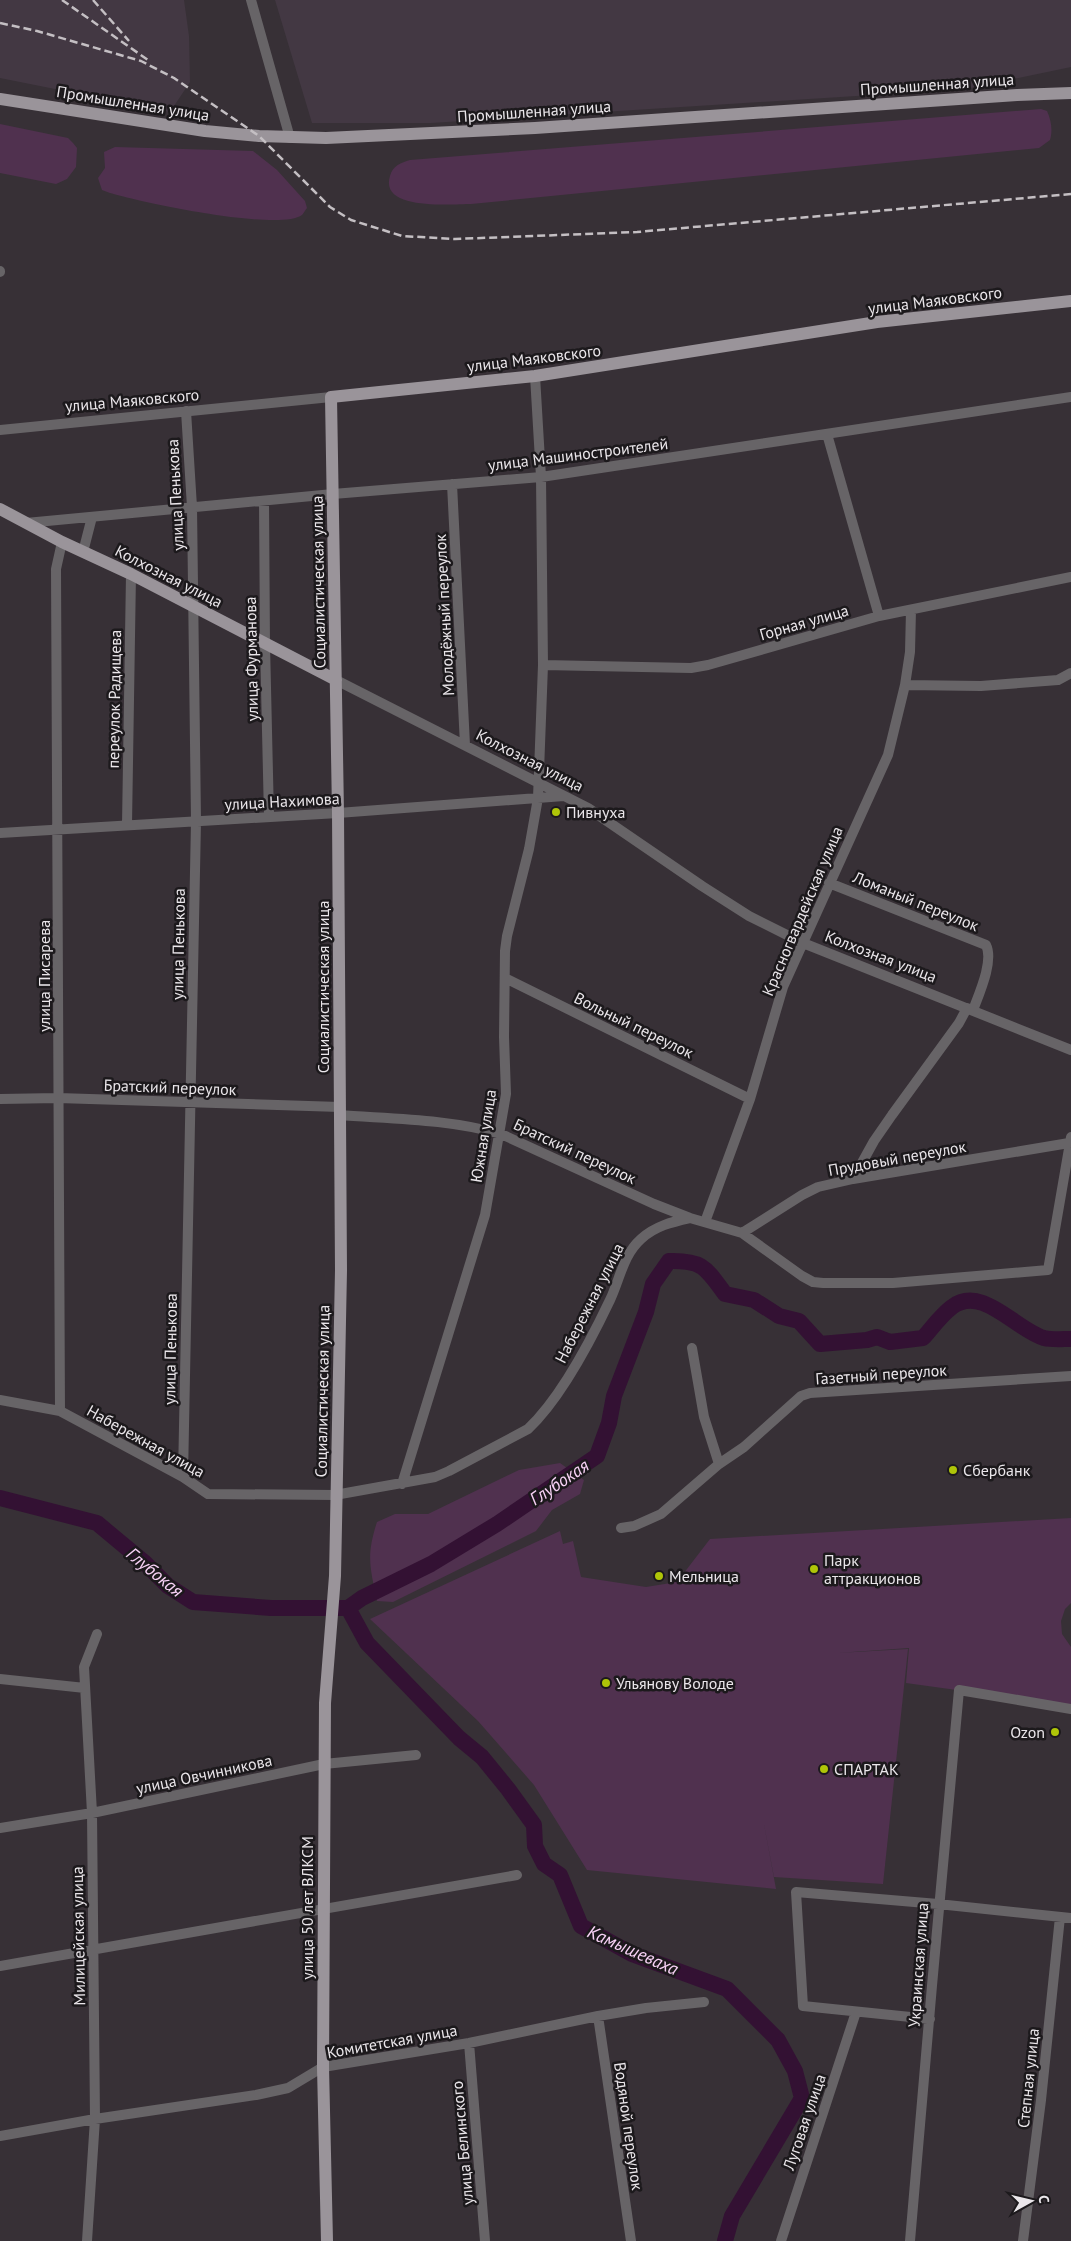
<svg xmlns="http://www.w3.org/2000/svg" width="1071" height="2241" viewBox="0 0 1071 2241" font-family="'PT Sans',sans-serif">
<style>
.built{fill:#433843}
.green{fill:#50314f}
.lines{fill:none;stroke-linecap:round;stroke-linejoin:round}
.river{stroke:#313;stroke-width:16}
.minor{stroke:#676467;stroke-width:10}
.major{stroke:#9a949a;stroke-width:12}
.rail{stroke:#c4bfc3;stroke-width:2.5;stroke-dasharray:8 4;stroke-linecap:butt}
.poi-dot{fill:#afc508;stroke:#1c191c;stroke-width:2}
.labels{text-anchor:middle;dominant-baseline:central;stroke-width:5;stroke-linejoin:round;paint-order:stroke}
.street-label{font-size:16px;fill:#eae6ea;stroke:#1c191c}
.poi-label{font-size:16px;fill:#eae6ea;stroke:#1c191c;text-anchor:start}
.water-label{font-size:18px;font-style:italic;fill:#f8d2f6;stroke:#1c191c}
</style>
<rect width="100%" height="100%" fill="#373036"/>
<path class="built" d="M0 0H184L189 36 190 82 170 112 0 78Z
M275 0H1071V67L966 89 431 123H312Z"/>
<path class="green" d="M1041 109 1047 111C1051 120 1053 130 1050 140L1039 148 471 204C452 204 379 211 390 176 393 165 401 163 410 160Z
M0 124 68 138 73 143 77 148 76 167 67 179 56 184 0 173Z
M115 147 253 151 277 170 305 201 307 208C305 210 304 213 302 215 279 232 140 202 110 193L102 190 98 178 105 168 104 152Z
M560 1463 584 1480 580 1494 552 1510 536 1531 393 1602 377 1601C370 1567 366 1556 377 1522L395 1514H428L519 1470Z
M1071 1518V1603L1065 1609 1061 1621 1062 1634 1071 1647V1706L906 1683 909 1648 837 1653 908 1649 883 1884 774 1877 763 1819 776 1889 587 1870 534 1785 478 1721 370 1619 560 1531 563 1544 573 1541 581 1577 646 1587 677 1582 710 1539Z"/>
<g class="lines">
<path class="river" d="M0 1498 97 1523 145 1563 168 1586 193 1602 271 1608H348L362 1598 431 1564 497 1524 597 1456 609 1423 614 1396 646 1312 653 1284 669 1261C703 1260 706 1268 725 1294L754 1300 779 1316 799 1321 820 1344 867 1340 877 1337 890 1342 923 1338C932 1328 941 1315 952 1307 982 1284 1016 1330 1044 1338 1052 1340 1063 1339 1071 1339
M348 1608 367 1643 459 1738 482 1757 508 1789 534 1825 535 1846 544 1864 560 1875 581 1926 632 1954 727 1989 778 2040 795 2071 802 2098 732 2216 725 2241"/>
<path class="minor" d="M251 0 290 138
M0 271V272
M0 430 331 397
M827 434 879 616
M452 484 465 745
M264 501 265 644 269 817
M26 523 333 494 541 477 1071 397
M83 552 92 517
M543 665 691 668 708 665 879 616 1071 577
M336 680 588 808 702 886 749 916 803 943 1071 1050
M905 685 981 686 1058 680 1071 673
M127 825 131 574
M0 833 338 813 564 796
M829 883 986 945C994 961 979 994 973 1010
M505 978 750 1099
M0 1099 58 1098 340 1107
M339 1115C393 1119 449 1119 501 1134L654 1204 690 1218 742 1233 802 1276 813 1282 823 1283H893L1048 1270 1071 1137
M853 1179 874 1141 892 1115 959 1023 967 1008
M705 1222 750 1099 783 987 888 755 905 685 910 652 911 610
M742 1233 802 1195 818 1187 853 1179 1069 1143
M692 1348 704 1417 719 1464
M0 1400 60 1411 183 1477 208 1494 335 1495 435 1477 449 1471 528 1429C561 1398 591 1340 610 1300 620 1279 623 1255 641 1239 655 1226 672 1222 690 1218
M60 1411 56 569 62 542
M183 1477 196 821 192 507 186 411
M402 1484 485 1215 506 1094 504 1037 505 951 507 936 529 849 538 798 543 665 541 477 535 376
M621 1528 634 1526 661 1514 719 1464 744 1447 801 1396 810 1393 1071 1376
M0 1679 85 1688
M0 1828 92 1813 324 1764 416 1755
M0 1966 517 1875
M598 2016 631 2241
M930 2019 803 2006 796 1892 938 1904 1071 1918
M469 2043 485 2241
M0 2136 95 2119 256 2095 288 2088 323 2067 469 2043 598 2016 646 2008 704 2002
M87 2241 95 2119 92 1813 84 1667 97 1634
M781 2241 856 2012
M910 2241C926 2057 941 1874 959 1690L1071 1709
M1023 2241 1041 2100 1060 1917"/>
<path class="major" d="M0 99 205 131 259 136 326 138 535 128 1017 95 1071 93
M0 509 62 542 131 574 336 680
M327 2241 323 2067 325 1703 335 1576 341 1270 338 813 331 397 535 376 877 322 1071 301"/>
<path class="rail" d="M62 0 148 60
M93 0 129 41
M0 23 37 31 141 61 174 78 259 136 330 207 351 220 402 236 455 239 637 232 1071 194"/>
</g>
<g class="poi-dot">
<circle cx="556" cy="812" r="5"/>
<circle cx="953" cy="1470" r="5"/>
<circle cx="814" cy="1569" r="5"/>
<circle cx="659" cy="1576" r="5"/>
<circle cx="606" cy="1683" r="5"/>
<circle cx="1055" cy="1732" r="5"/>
<circle cx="824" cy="1769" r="5"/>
</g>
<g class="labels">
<g class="street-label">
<text transform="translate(937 84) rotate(-4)">Промышленная улица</text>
<text transform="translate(133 103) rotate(9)">Промышленная улица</text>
<text transform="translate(534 111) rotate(-4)">Промышленная улица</text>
<text transform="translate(935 300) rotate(-7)">улица Маяковского</text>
<text transform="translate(534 358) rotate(-7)">улица Маяковского</text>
<text transform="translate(132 400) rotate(-5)">улица Маяковского</text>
<text transform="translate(578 454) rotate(-7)">улица Машиностроителей</text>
<text transform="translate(175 495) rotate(-93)">улица Пенькова</text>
<text transform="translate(169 576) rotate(27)">Колхозная улица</text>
<text transform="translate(318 582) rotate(-91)">Социалистическая улица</text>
<text transform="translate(444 615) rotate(-93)">Молодёжный переулок</text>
<text transform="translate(804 622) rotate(-16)">Горная улица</text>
<text transform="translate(251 659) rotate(-91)">улица Фурманова</text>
<text transform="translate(114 699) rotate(-89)">переулок Радищева</text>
<text transform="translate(530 760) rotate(27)">Колхозная улица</text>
<text transform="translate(282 801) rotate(-3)">улица Нахимова</text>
<text transform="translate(916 901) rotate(22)">Ломаный переулок</text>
<text transform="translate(802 911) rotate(-67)">Красногвардейская улица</text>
<text transform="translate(178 944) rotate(-89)">улица Пенькова</text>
<text transform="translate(881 956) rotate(21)">Колхозная улица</text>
<text transform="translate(44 976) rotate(-90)">улица Писарева</text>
<text transform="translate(323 987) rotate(-90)">Социалистическая улица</text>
<text transform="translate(634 1025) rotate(26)">Вольный переулок</text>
<text transform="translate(170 1087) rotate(2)">Братский переулок</text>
<text transform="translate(483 1136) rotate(-81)">Южная улица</text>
<text transform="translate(575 1151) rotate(25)">Братский переулок</text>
<text transform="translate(897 1158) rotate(-10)">Прудовый переулок</text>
<text transform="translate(589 1303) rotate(-63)">Набережная улица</text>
<text transform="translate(170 1349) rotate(-89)">улица Пенькова</text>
<text transform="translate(881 1374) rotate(-4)">Газетный переулок</text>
<text transform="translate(322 1391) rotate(-89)">Социалистическая улица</text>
<text transform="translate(146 1441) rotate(29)">Набережная улица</text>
<text transform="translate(204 1774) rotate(-12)">улица Овчинникова</text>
<text transform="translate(307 1908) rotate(-90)">улица 50 лет ВЛКСМ</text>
<text transform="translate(78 1936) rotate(-91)">Милицейская улица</text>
<text transform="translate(918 1965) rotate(-86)">Украинская улица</text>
<text transform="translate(392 2041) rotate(-10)">Комитетская улица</text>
<text transform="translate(1028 2078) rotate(-84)">Степная улица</text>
<text transform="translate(804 2122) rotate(-71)">Луговая улица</text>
<text transform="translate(629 2126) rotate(82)">Водяной переулок</text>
<text transform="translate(462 2143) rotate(-95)">улица Белинского</text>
</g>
<g class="poi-label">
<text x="566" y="812">Пивнуха</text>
<text x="963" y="1470">Сбербанк</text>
<text x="824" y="1560">Парк<tspan x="824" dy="18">аттракционов</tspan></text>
<text x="669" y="1576">Мельница</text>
<text x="616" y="1683">Ульянову Володе</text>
<text x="1045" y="1732" text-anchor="end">Ozon</text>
<text x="834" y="1769">СПАРТАК</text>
</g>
<g class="water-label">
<text transform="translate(559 1482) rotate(-34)">Глубокая</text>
<text transform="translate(155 1572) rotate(39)">Глубокая</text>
<text transform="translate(633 1950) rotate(24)">Камышеваха</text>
</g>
</g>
<g transform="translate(1031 2201) rotate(82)" stroke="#1c191c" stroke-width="4" paint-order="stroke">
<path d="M0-4L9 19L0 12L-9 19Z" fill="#eae6ea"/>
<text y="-8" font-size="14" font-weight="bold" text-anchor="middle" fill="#eae6ea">С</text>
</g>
</svg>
